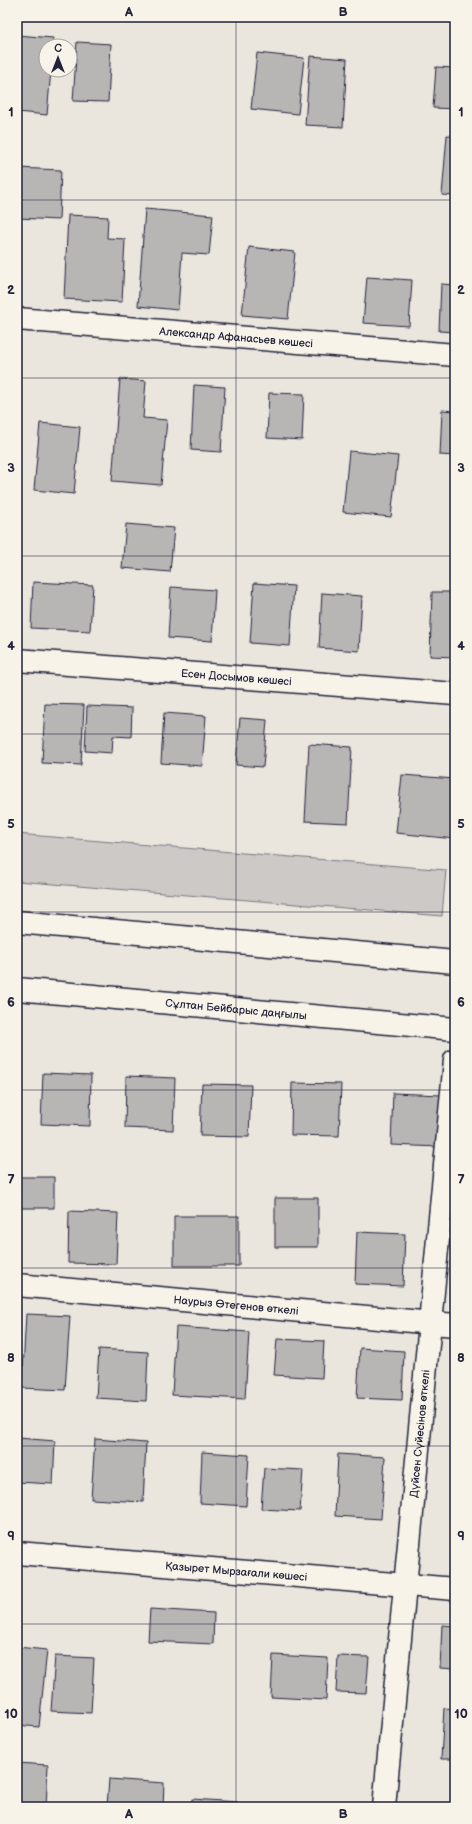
<svg xmlns="http://www.w3.org/2000/svg" width="472" height="1824" viewBox="0 0 472 1824" font-family="'Balsamiq Sans',sans-serif">
<style>
.green{fill:#cdc9c6;stroke:#787680}
.building{fill:#b8b6b5;stroke:#22223b}
.lines{fill:none;stroke-linecap:round;stroke-linejoin:round}
.minor-casing{stroke:#22223b;stroke-width:25}
.primary-casing{stroke:#22223b;stroke-width:25}
.minor{stroke:#f7f3e8;stroke-width:22}
.primary{stroke:#f7f3e8;stroke-width:22}
.grid{fill:none;stroke:#22223b;stroke-width:1;stroke-opacity:0.55}
.labels{text-anchor:middle;dominant-baseline:central;stroke-width:3;stroke-linejoin:round;paint-order:stroke}
.street-label{font-size:11px;fill:#22223b;stroke:#f7f3e8}
.neatline{fill:none;stroke:#22223b;stroke-width:1.5}
.grid-label{font-size:13px;text-anchor:middle;font-weight:bold;fill:#22223b}
</style>
<rect width="100%" height="100%" fill="#eae6de"/>
<filter id="ink" filterUnits="userSpaceOnUse"><feTurbulence type="fractalNoise" baseFrequency=".025" numOctaves="2"/><feDisplacementMap in="SourceGraphic" scale="8" xChannelSelector="R" yChannelSelector="G"/><feConvolveMatrix kernelMatrix="1 2 1 2 8 2 1 2 1" color-interpolation-filters="sRGB"/></filter>
<g filter="url(#ink)">
<path class="green" d="M17 834 446 870 442 916 17 881Z"/>
<path class="building" d="M17 35 53 38V46H46V70H51L47 115 17 112Z
M77 42 111 44 108 102 73 101Z
M257 53 304 58 298 114 251 109Z
M310 56 347 59 343 127 305 125Z
M436 67 455 68V109L433 108Z
M447 135 455 136V196L442 195Z
M17 168 61 170 59 220 17 218Z
M145 209 213 215 209 255 182 253 178 310 138 306Z
M68 215 108 217 107 238 125 239 122 302 64 299Z
M249 247 295 252 288 319 242 315Z
M367 277 412 280 409 326 363 323Z
M441 284 455 285V332L439 331Z
M120 379 146 381 143 418 167 420 161 485 112 481Z
M194 385 225 387 221 452 191 450Z
M269 393 304 394 302 440 267 438Z
M442 410 455 411V456L440 455Z
M40 423 80 427 74 494 34 490Z
M349 451 398 456 391 517 343 512Z
M126 524 174 528 170 572 122 568Z
M33 582 93 585 90 631 31 628Z
M254 583 294 586 290 646 250 643Z
M171 587 215 590 212 641 168 638Z
M432 592H455V657L430 656Z
M322 593 362 596 359 651 319 648Z
M45 704 84 705 81 765 42 763Z
M87 706 132 708 131 737 113 736 112 753 85 751Z
M164 713 206 716 202 766 161 763Z
M240 718 267 720 263 767 236 765Z
M309 744 352 747 348 823 305 821Z
M402 775 455 779V839L396 833Z
M43 1073 91 1075 90 1126 41 1124Z
M126 1076 175 1078 173 1130 125 1128Z
M292 1083 341 1084 339 1136 291 1135Z
M202 1084 251 1085 249 1137 200 1136Z
M393 1093 441 1095 440 1147 391 1145Z
M20 1177H54V1208H20Z
M275 1198H318V1247H275Z
M69 1211 118 1213 116 1264 68 1263Z
M174 1216H239V1266H174Z
M357 1232 405 1234 403 1286 355 1284Z
M26 1314 70 1316 65 1390 22 1388Z
M176 1327 249 1332 245 1399 172 1395Z
M277 1339 324 1341 322 1378 274 1375Z
M360 1348 404 1351 402 1400 357 1398Z
M99 1349 148 1352 146 1401 96 1398Z
M18 1438 55 1441 53 1484 17 1482Z
M95 1439 146 1443 143 1502 91 1499Z
M202 1452 249 1455 246 1506 200 1503Z
M338 1454 385 1457 381 1519 335 1516Z
M264 1468 303 1470 300 1511 261 1509Z
M150 1609 214 1613 213 1644 148 1641Z
M442 1625 455 1626V1669L440 1668Z
M17 1647 47 1650 39 1727 17 1725Z
M273 1655 328 1658 326 1700 271 1697Z
M55 1656 94 1658 91 1713 51 1711Z
M338 1656 369 1657 366 1693 336 1692Z
M444 1708 455 1709V1759H441Z
M17 1763 48 1765 46 1807H17Z
M109 1779 164 1783 163 1807H107Z
M192 1799 238 1802V1807H191Z"/>
<g class="lines">
<defs>
<g id="minor">
<path id="s1" d="M17 319 455 355"/>
<path id="s2" d="M17 660 455 694"/>
<path id="s3" d="M17 1285 455 1325"/>
<path id="s4" d="M17 1553 455 1589"/>
<path id="s5" d="M384 1807 455 1060"/>
</g>
<g id="primary">
<path d="M17 922 455 962"/>
<path id="s6" d="M17 989 455 1029"/>
</g>
</defs>
<use href="#minor" class="minor-casing"/>
<use href="#primary" class="primary-casing"/>
<use href="#minor" class="minor"/>
<use href="#primary" class="primary"/>
</g>
</g>
<path class="grid" d="M236 17V1807M17 200H455M17 378H455M17 556H455M17 734H455M17 912H455M17 1090H455M17 1268H455M17 1446H455M17 1624H455"/>
<g class="labels">
<g class="street-label">
<text stroke="none"><textPath href="#s1" startOffset="220">Александр Афанасьев көшесі</textPath></text>
<text stroke="none"><textPath href="#s2" startOffset="220">Есен Досымов көшесі</textPath></text>
<text stroke="none"><textPath href="#s6" startOffset="220">Сұлтан Бейбарыс даңғылы</textPath></text>
<text stroke="none"><textPath href="#s3" startOffset="220">Наурыз Өтегенов өткелі</textPath></text>
<text stroke="none"><textPath href="#s5" startOffset="375">Дүйсен Сүйесінов өткелі</textPath></text>
<text stroke="none"><textPath href="#s4" startOffset="220">Қазырет Мырзағали көшесі</textPath></text>
</g>
</g>
<rect width="472" height="1824" fill="none" stroke="#f7f3e8" stroke-width="44"/>
<g transform="translate(58 58)"><circle r="19" fill="#f7f3e8" stroke="#a29fa3"/>
<path d="M0-3L7 15L0 10L-7 15Z" fill="#22223b"/>
<text y="-6" font-size="11" font-weight="bold" text-anchor="middle" fill="#22223b">С</text>
</g>
<rect x="22" y="22" width="428" height="1780" class="neatline"/>
<g class="grid-label">
<text x="129" y="16">A</text>
<text x="343" y="16">B</text>
<text x="11" y="116">1</text>
<text x="461" y="116">1</text>
<text x="11" y="294">2</text>
<text x="461" y="294">2</text>
<text x="11" y="472">3</text>
<text x="461" y="472">3</text>
<text x="11" y="650">4</text>
<text x="461" y="650">4</text>
<text x="11" y="828">5</text>
<text x="461" y="828">5</text>
<text x="11" y="1006">6</text>
<text x="461" y="1006">6</text>
<text x="11" y="1184">7</text>
<text x="461" y="1184">7</text>
<text x="11" y="1362">8</text>
<text x="461" y="1362">8</text>
<text x="11" y="1540">9</text>
<text x="461" y="1540">9</text>
<text x="11" y="1718">10</text>
<text x="461" y="1718">10</text>
<text x="129" y="1818">A</text>
<text x="343" y="1818">B</text>
</g>
</svg>
